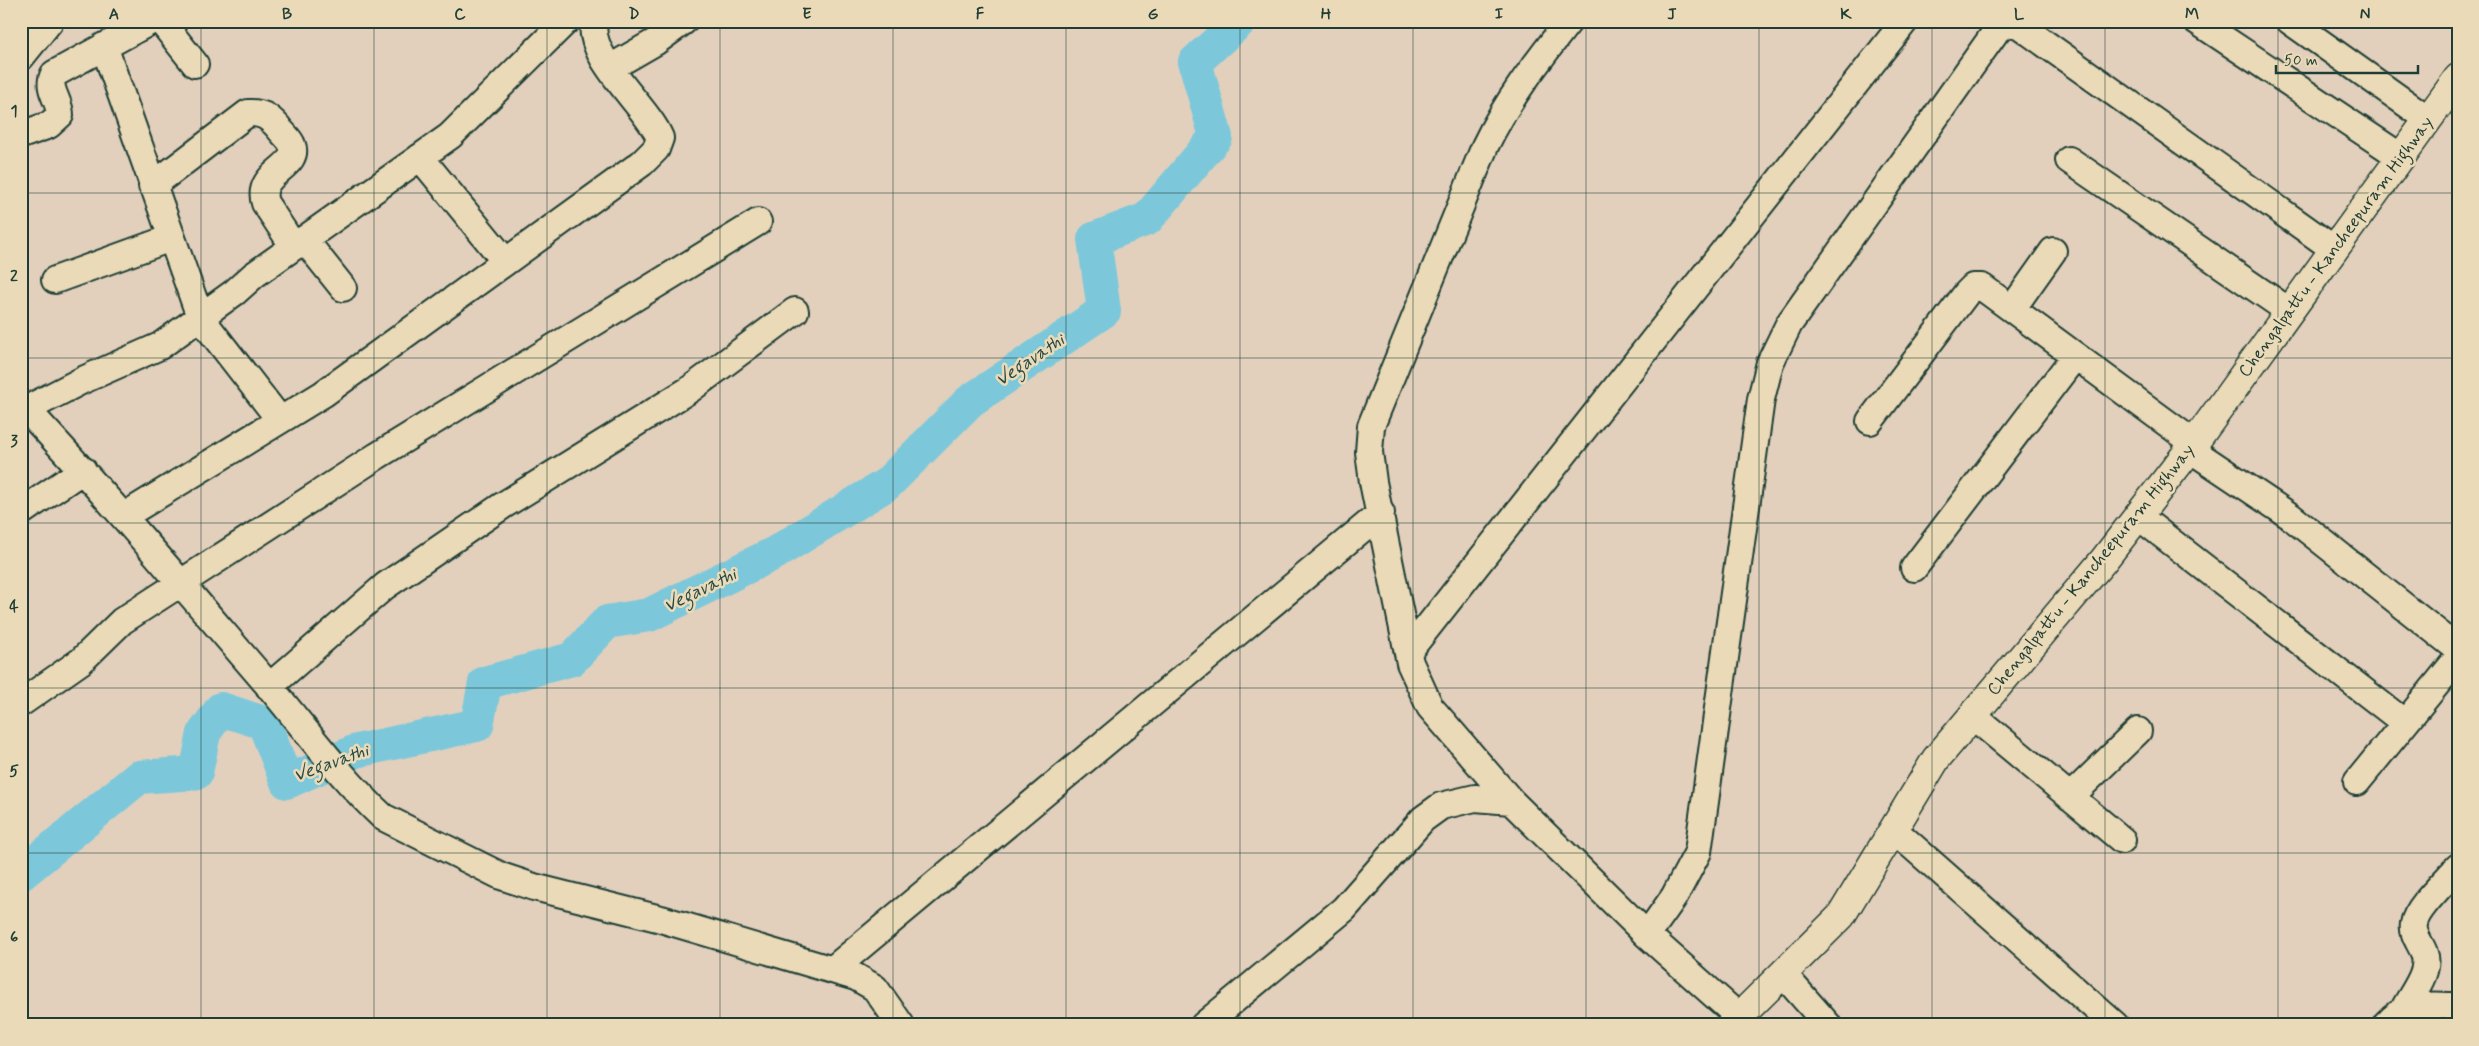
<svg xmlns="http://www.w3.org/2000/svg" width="2479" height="1046" viewBox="0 0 2479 1046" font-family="Mynerve,sans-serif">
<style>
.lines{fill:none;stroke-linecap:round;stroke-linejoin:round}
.river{stroke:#7bc8da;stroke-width:34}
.minor-casing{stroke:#1f3d34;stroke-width:30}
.highway-casing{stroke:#1f3d34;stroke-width:31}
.minor{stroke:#ebdab7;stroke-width:26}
.highway{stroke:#ebdab7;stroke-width:28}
.grid{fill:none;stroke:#1f3d34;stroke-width:1;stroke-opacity:0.55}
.labels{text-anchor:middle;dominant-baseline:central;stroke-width:5;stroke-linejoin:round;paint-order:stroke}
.street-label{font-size:18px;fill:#1f3d34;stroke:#ebdab7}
.water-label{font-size:19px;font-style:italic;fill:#284b45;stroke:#ebdab7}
.neatline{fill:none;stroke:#1f3d34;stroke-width:2}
.grid-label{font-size:16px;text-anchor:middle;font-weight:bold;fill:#1f3d34}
</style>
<rect width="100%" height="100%" fill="#e2d0bd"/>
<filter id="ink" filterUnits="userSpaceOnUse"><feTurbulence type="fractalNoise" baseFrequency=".02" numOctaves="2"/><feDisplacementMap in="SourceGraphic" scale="10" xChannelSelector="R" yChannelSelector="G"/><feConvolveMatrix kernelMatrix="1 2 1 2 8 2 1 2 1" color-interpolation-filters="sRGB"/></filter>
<g filter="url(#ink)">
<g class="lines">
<path class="river" d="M21 874 139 777 196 773 204 733 221 709 264 723 287 782 356 751 477 725 485 683 572 659 607 622 649 615 775 553 887 484 970 401 1104 311 1094 239 1147 219 1216 137 1195 62 1240 21"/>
<defs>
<path id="minor" d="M161 21 195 64
M2197 21 2401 157
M2290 21 2428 119
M104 46 200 317 280 420
M21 57 50 21
M610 68 655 42 684 21
M21 135 49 125 60 115C60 100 46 89 54 74L151 21
M420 157 505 261
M2069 160 2289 311
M152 186 248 113C262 112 269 117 278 127 282 133 290 139 292 145 301 168 255 172 265 203L294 247
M304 239 343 288
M55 280 171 238
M2012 309 2053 251
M27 410C111 500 189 593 269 686 306 730 341 778 383 817L501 876 534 887 661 919 856 977 875 988 901 1025
M21 412 83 380 160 346 235 292 254 275 450 136 566 21
M1870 421 1966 294 1973 287H1982L2194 443
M2190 449 2290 516 2458 649
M21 512 83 470
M124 516 323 394 642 163 656 149 660 138C647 106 586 58 594 21
M2138 516 2405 723
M1914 568 2075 356
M1408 652 1905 21
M269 687 385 586 502 506 689 390 795 311
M21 703 81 661 122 621 377 456 758 222
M1973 716 2122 840
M2357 782 2458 658
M2070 797 2138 731
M1511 801 1430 707 1410 663 1373 482 1369 452 1371 426 1485 146C1507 100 1538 61 1569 21
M1894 830 2115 1025
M1647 935 1674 897 1698 852 1761 399 1770 363 1789 324 1997 30 2008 22 2019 25 2334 249
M832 970 1381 513
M1783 974 1828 1025
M2404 1009C2412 993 2431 971 2424 953 2421 944 2412 934 2414 924 2416 908 2447 880 2458 867
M1204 1025 1344 909 1423 819 1441 806 1475 798 1511 801 1647 935 1739 1017
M2386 1025C2408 1000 2428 1006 2458 1006"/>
<path id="highway" d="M1731 1025 1841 916 1936 759 2103 561 2190 449 2458 78"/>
</defs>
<use href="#minor" class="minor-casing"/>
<use href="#highway" class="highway-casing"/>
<use href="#minor" class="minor"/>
<use href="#highway" class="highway"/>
</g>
</g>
<path class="grid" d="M201 21V1025M374 21V1025M547 21V1025M720 21V1025M893 21V1025M1066 21V1025M1240 21V1025M1413 21V1025M1586 21V1025M1759 21V1025M1932 21V1025M2105 21V1025M2278 21V1025M21 193H2458M21 358H2458M21 523H2458M21 688H2458M21 853H2458"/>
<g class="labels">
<g class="street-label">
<text transform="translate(2336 247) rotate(-54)">Chengalpattu - Kancheepuram Highway</text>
<text transform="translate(2091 570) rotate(-51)">Chengalpattu - Kancheepuram Highway</text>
</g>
<g class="water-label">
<text transform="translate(1030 360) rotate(-34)">Vegavathi</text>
<text transform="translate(700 590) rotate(-26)">Vegavathi</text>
<text transform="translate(331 763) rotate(-20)">Vegavathi</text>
</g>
</g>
<rect width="2479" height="1046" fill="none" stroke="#ebdab7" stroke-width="55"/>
<path d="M2276 65v8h142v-8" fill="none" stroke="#1f3d34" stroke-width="2.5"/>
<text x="2284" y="65" font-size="15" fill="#1f3d34" stroke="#ebdab7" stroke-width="4" paint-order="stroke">50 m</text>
<rect x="28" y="28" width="2424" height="990" class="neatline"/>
<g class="grid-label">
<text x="114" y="19">A</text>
<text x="287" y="19">B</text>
<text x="460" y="19">C</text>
<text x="634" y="19">D</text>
<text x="807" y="19">E</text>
<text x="980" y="19">F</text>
<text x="1153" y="19">G</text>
<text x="1326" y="19">H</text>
<text x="1499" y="19">I</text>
<text x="1672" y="19">J</text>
<text x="1846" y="19">K</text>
<text x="2019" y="19">L</text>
<text x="2192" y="19">M</text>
<text x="2365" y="19">N</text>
<text x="14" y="116">1</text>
<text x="14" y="281">2</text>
<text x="14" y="446">3</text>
<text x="14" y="611">4</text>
<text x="14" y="776">5</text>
<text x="14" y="942">6</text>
</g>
</svg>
